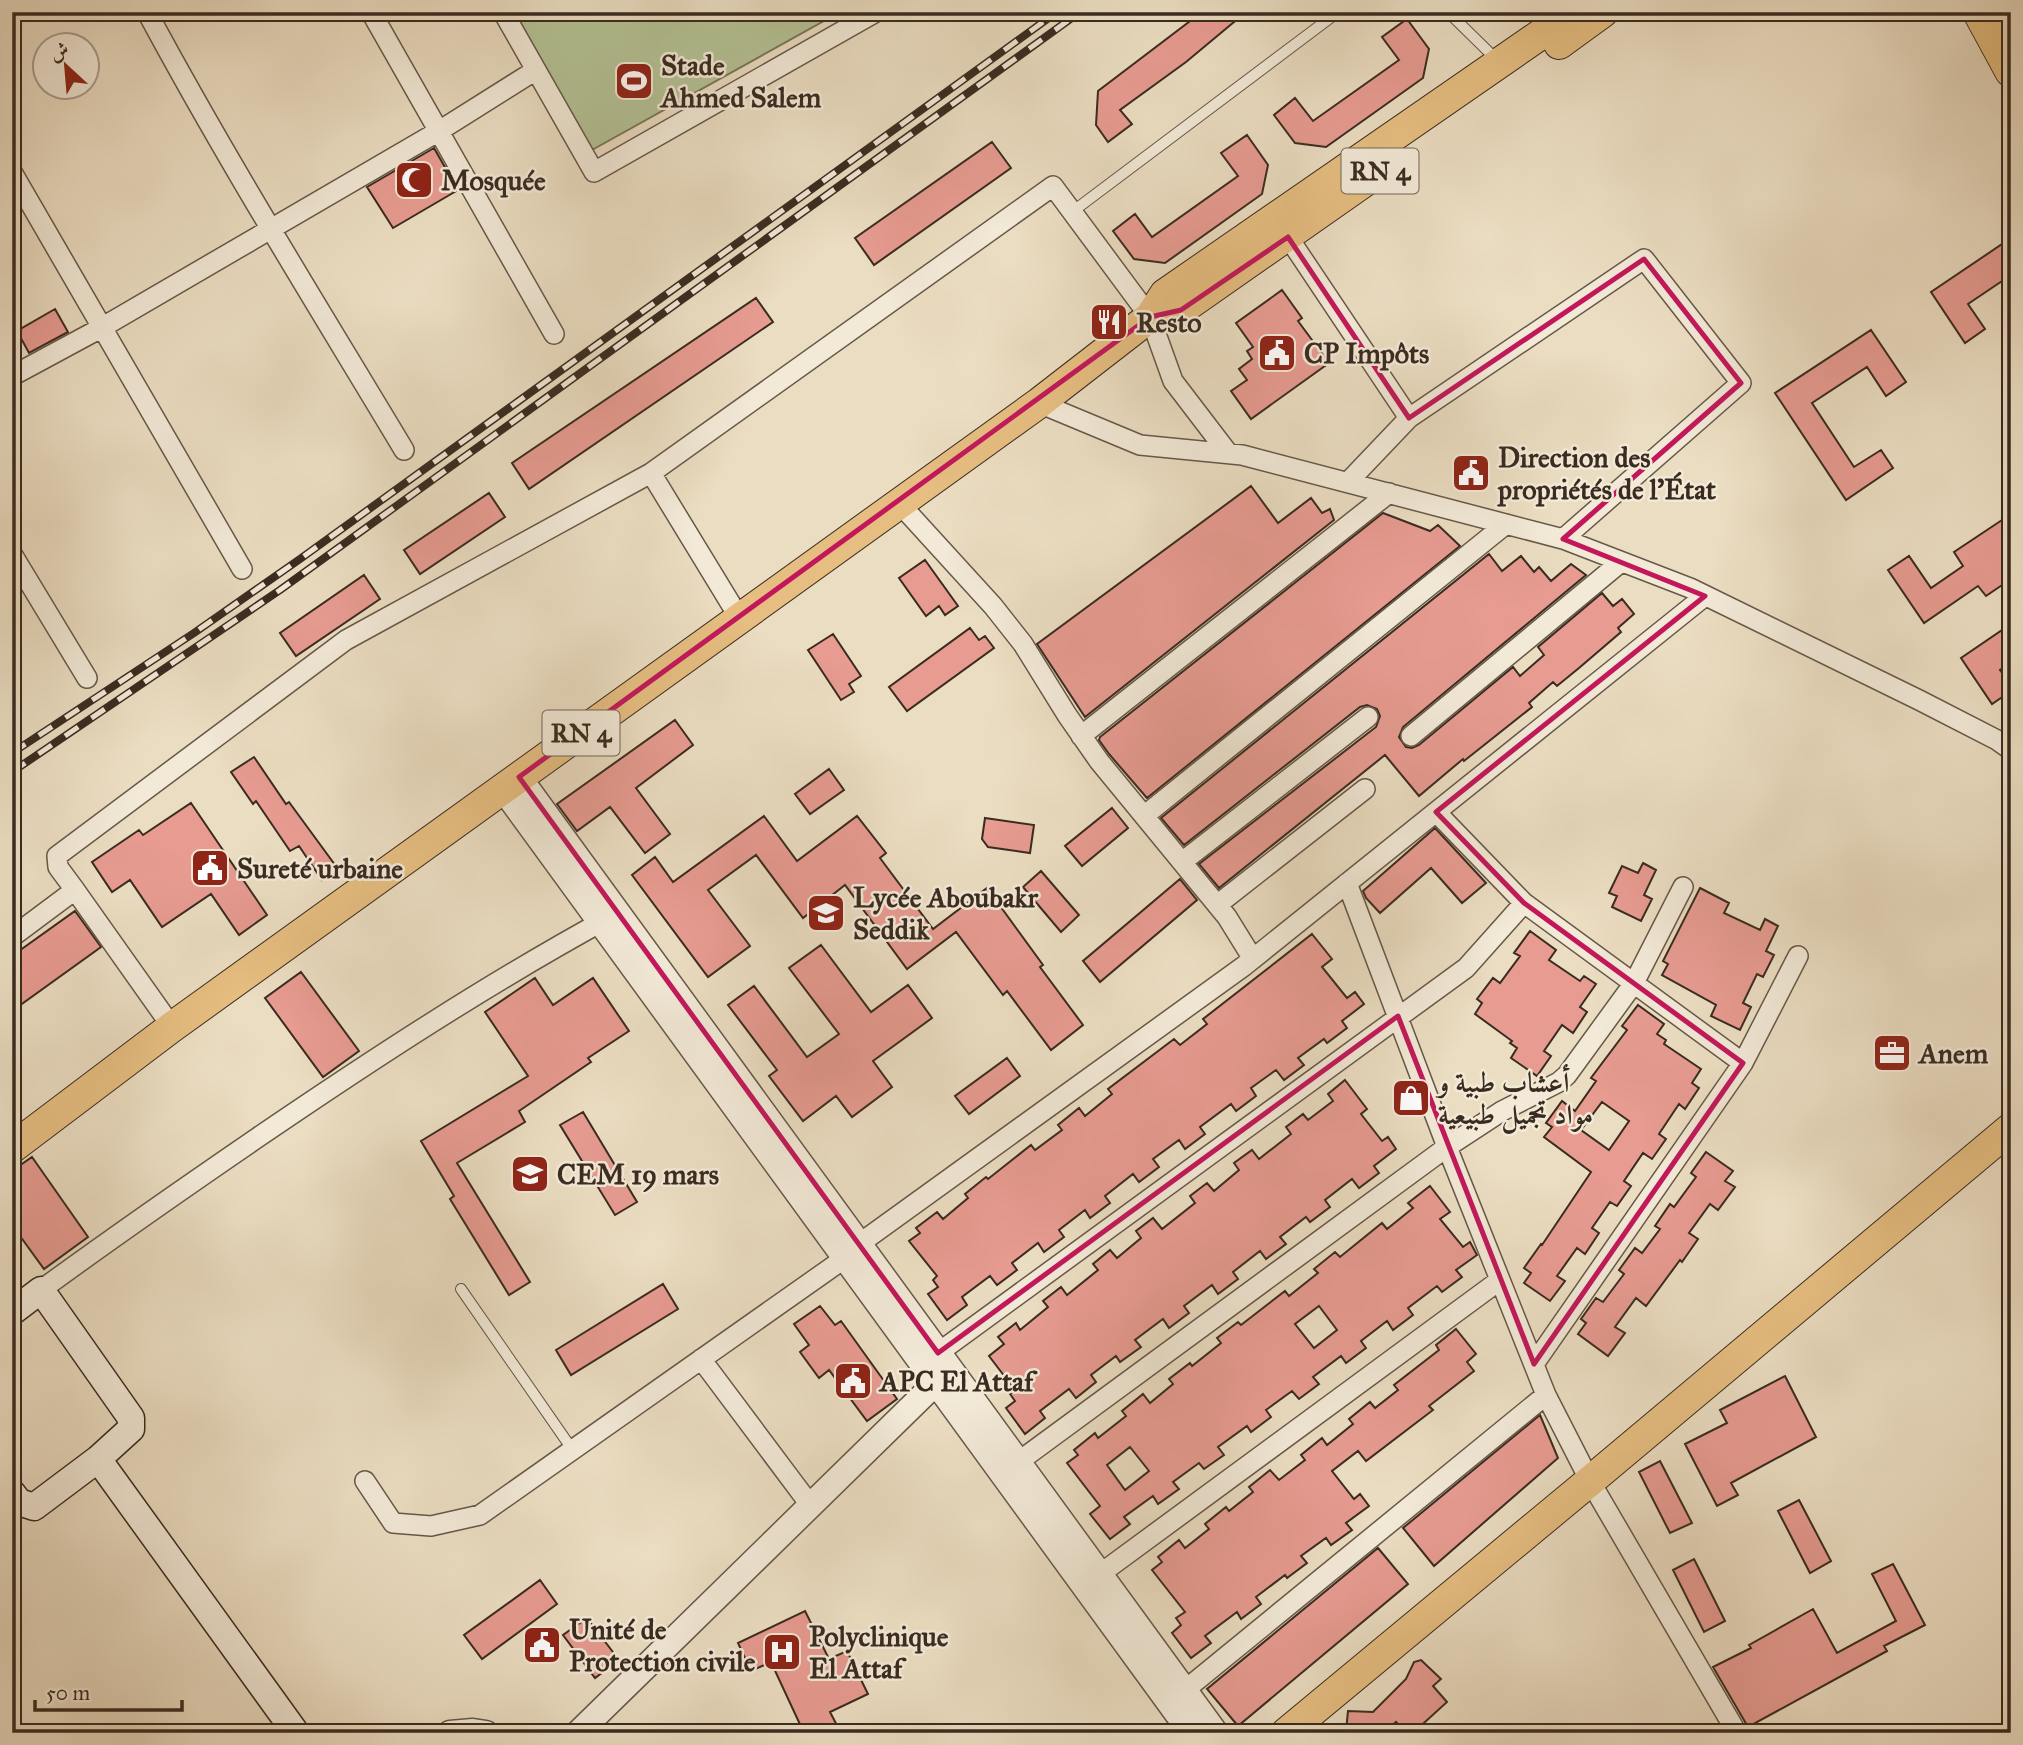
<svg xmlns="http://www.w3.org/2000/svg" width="2023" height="1745" viewBox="0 0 2023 1745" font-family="'IM FELL Great Primer',Amiri,serif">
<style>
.green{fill:#b4c295;stroke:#77765a;stroke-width:2}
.building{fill:#e79b91;stroke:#3a2b20;stroke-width:2;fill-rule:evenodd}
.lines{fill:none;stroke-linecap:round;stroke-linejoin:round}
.service-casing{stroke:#665848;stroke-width:12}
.minor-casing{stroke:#665848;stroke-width:22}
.tertiary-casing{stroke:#665848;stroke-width:27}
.secondary-casing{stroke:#3a2b20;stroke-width:29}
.primary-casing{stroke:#3a2b20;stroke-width:32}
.trunk-casing{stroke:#3a2b20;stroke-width:34}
.service{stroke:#f2e9d7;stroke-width:10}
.minor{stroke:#f2e9d7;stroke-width:19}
.tertiary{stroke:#f2e9d7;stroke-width:24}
.secondary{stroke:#f2e9d7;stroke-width:26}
.primary{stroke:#e6be81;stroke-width:30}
.trunk{stroke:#e6be81;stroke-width:32}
.rail-casing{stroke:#3a2b20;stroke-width:8}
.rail{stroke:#f2e9d7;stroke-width:5;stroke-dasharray:16;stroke-linecap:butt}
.marked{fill:none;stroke:#c2185b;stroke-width:5;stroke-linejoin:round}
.labels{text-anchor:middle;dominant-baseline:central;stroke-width:5;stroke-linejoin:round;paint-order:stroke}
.shield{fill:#f2e9d7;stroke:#716457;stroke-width:2}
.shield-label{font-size:26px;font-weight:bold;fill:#3a2b20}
.poi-label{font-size:28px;font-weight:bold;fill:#3a2b20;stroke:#f2e9d7;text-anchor:start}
</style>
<rect width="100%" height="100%" fill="#ebddc2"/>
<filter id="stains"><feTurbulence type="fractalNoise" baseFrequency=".00286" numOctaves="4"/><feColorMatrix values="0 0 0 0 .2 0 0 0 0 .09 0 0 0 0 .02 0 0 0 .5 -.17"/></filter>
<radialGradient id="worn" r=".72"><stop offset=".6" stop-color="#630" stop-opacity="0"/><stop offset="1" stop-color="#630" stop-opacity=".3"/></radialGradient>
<path class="green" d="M513 12H840L592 150Z"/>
<path class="building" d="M1202 12H1246L1186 62 1120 110 1132 124 1108 142 1096 125 1098 91Z
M1407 19 1429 49 1423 78 1326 147 1295 143 1274 115 1295 98 1313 121 1399 60 1382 37Z
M1247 135 1268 165 1262 194 1165 263 1134 259 1113 231 1135 214 1152 237 1238 176 1221 153Z
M992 142 1011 168 874 265 855 238Z
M434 148 458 190 393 228 367 187Z
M2011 238V275L1968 304 1985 329 1965 343 1931 292Z
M1282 290 1302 318 1298 321 1329 363 1251 419 1231 391 1247 380 1239 369 1252 359 1247 351 1253 347 1236 323Z
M756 298 773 322 529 489 512 463Z
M55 309 68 332 29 353 17 331Z
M1871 330 1906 382 1886 396 1867 367 1812 403 1854 467 1881 450 1893 468 1846 500 1775 393Z
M1251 486 1278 523 1311 498 1322 513 1330 509 1334 520 1085 717 1037 644Z
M489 493 505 517 420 574 404 550Z
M1383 513 1430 531 1438 525 1460 546 1147 798 1109 754 1099 740 1100 737Z
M2011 514V579L1986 596 1978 586 1924 623 1888 570 1909 556 1931 588 1963 566 1954 552Z
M1489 554 1502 571 1521 556 1534 572 1539 567 1551 581 1571 564 1586 575 1403 727 1399 737 1406 747 1412 748 1419 745 1513 667 1520 676 1544 655 1538 647 1602 593 1613 606 1622 599 1634 614 1618 628 1621 632 1579 668 1557 686 1553 682 1529 703 1532 707 1464 761 1463 759 1419 796 1385 755 1219 888 1199 864 1376 727 1380 716 1377 709 1367 705 1360 707 1184 845 1161 818Z
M925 560 958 606 945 615 939 606 926 616 899 578Z
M364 575 380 599 296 656 280 633Z
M2011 624V662L2000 670 2011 685V691L1992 704 1961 658Z
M970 628 979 640 985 636 994 648 907 711 889 687Z
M833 634 861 676 849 684 854 692 841 700 808 650Z
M675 720 693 745 636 788 670 834 645 853 610 807 577 831 557 804Z
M254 757 286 804 289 802 338 869 322 880 299 846 290 851 256 801 253 804 231 772Z
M829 769 844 790 810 814 795 794Z
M191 803 267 915 239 935 211 894 162 927 130 880 112 892 92 862 139 830 143 835Z
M1112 808 1128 828 1082 866 1065 846Z
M764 816 797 861 857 816 886 853 880 858 933 929 987 888 1043 965 1040 967 1083 1025 1051 1050 1007 991 1003 995 956 932 907 969 845 885 803 918 756 855 708 890 750 946 708 977 632 875 655 857 673 882Z
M985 818 1034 825 1030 853 988 847 982 839Z
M1435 828 1486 883 1462 903 1431 868 1380 913 1366 898 1363 891Z
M1643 863 1656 870 1644 895 1652 899 1641 921 1612 907 1617 896 1609 893 1622 866 1638 873Z
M1041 871 1079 915 1061 932 1023 887Z
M1180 879 1197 900 1100 982 1083 961Z
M1700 888 1729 903 1724 913 1760 930 1765 919 1778 926 1766 951 1774 955 1763 977 1757 974 1743 1003 1751 1007 1740 1030 1711 1016 1716 1005 1662 975 1668 964 1663 961Z
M75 911 101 947 12 1011V956Z
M1530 931 1556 950 1549 960 1580 981 1584 976 1596 984 1580 1007 1587 1012 1573 1033 1562 1025 1544 1051 1551 1056 1537 1076 1511 1058 1517 1048 1510 1043 1512 1041 1475 1014 1482 1003 1477 999 1493 978 1500 983 1520 956 1514 953Z
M1312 934 1332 959 1322 967 1347 998 1355 992 1364 1004 1342 1021 1347 1028 1327 1043 1324 1039 1298 1058 1304 1065 1284 1080 1276 1070 1251 1088 1256 1096 1236 1111 1231 1104 1200 1127 1205 1134 1185 1149 1179 1140 1153 1159 1159 1167 1139 1182 1133 1174 1105 1196 1110 1203 1090 1218 1085 1210 1059 1230 1064 1237 1044 1252 1038 1243 1012 1263 1017 1270 997 1285 990 1276 962 1297 967 1305 947 1320 928 1294 938 1287 933 1280 937 1276 909 1241 920 1233 916 1228 937 1212 943 1219 968 1198 965 1194 986 1177 988 1179 1031 1145 1035 1150 1062 1130 1058 1125 1079 1108 1085 1116 1112 1094 1108 1089 1174 1039 1180 1045 1207 1024 1203 1019Z
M821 945 871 1012 908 985 932 1018 873 1061 892 1087 852 1117 836 1096 803 1121 769 1076 777 1070 728 1005 754 986 807 1057 839 1034 789 968Z
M301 972 359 1051 323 1077 265 998Z
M535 978 553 1005 593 978 629 1031 588 1058 591 1062 519 1111 525 1122 457 1163 530 1282 509 1295 450 1199 454 1196 421 1141 528 1076 485 1012Z
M1638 1005 1664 1024 1657 1034 1666 1040 1664 1044 1701 1069 1692 1083 1699 1088 1685 1109 1679 1104 1659 1134 1666 1139 1652 1159 1643 1153 1624 1181 1631 1186 1617 1206 1610 1202 1592 1228 1599 1233 1585 1254 1577 1248 1557 1276 1565 1281 1550 1301 1524 1283 1531 1273 1524 1268 1541 1244 1542 1245 1591 1172 1544 1137 1552 1127 1546 1123 1562 1101 1575 1111 1596 1081 1591 1078 1627 1030 1622 1026ZM1602 1102 1629 1121 1609 1150 1581 1130Z
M1007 1058 1020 1076 969 1114 955 1096Z
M1345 1080 1367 1109 1361 1114 1382 1141 1388 1137 1396 1149 1374 1166 1379 1173 1359 1188 1352 1179 1325 1200 1330 1207 1310 1222 1306 1217 1280 1237 1286 1244 1266 1259 1260 1251 1233 1272 1238 1279 1218 1294 1212 1285 1184 1306 1189 1313 1169 1328 1163 1319 1135 1340 1141 1347 1120 1362 1116 1356 1091 1375 1096 1382 1076 1398 1069 1389 1040 1411 1045 1418 1025 1434 1006 1408 1015 1401 1010 1394 1015 1390 989 1356 1004 1344 998 1337 1016 1323 1020 1330 1048 1307 1043 1301 1061 1287 1067 1295 1098 1270 1093 1264 1110 1250 1117 1258 1141 1238 1136 1231 1153 1218 1162 1229 1195 1203 1190 1196 1207 1183 1214 1191 1239 1170 1234 1163 1252 1150 1259 1159 1291 1134 1286 1127 1303 1114 1308 1120 1333 1101 1328 1094Z
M583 1112 637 1202 615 1215 560 1125Z
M1706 1152 1733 1171 1725 1181 1735 1187 1718 1210 1710 1204 1689 1233 1698 1239 1682 1262 1680 1260 1646 1306 1636 1298 1615 1327 1625 1333 1608 1356 1578 1334 1586 1323 1581 1319 1596 1298 1603 1302 1624 1274 1619 1270 1635 1248 1642 1253 1660 1229 1655 1226 1670 1204 1674 1207 1696 1177 1691 1173Z
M32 1157 88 1237 44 1269 12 1225V1171Z
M1430 1186 1450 1212 1440 1219 1463 1247 1470 1242 1477 1255 1456 1270 1462 1277 1442 1292 1437 1286 1408 1308 1413 1315 1393 1330 1387 1321 1361 1341 1366 1348 1346 1363 1341 1356 1313 1377 1319 1384 1299 1399 1292 1391 1266 1410 1271 1417 1251 1432 1247 1426 1218 1447 1224 1455 1204 1469 1199 1463 1173 1482 1179 1489 1158 1504 1153 1496 1124 1517 1130 1524 1110 1539 1090 1514 1100 1506 1067 1463 1078 1455 1074 1450 1095 1433 1098 1438 1126 1416 1122 1411 1143 1394 1150 1403 1173 1384 1169 1379 1190 1363 1192 1366 1221 1343 1217 1338 1238 1322 1241 1325 1285 1291 1289 1296 1318 1273 1314 1269 1335 1252 1340 1257 1382 1223 1387 1229 1413 1208 1408 1203ZM1319 1306 1337 1330 1314 1348 1295 1324ZM1130 1447 1149 1471 1125 1490 1107 1465Z
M663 1284 678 1309 571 1375 556 1350Z
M820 1306 835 1325 841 1321 897 1399 867 1421 829 1370 819 1378 800 1352 809 1345 794 1324Z
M1456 1329 1476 1354 1467 1362 1474 1371 1429 1406 1433 1410 1366 1461 1358 1451 1332 1471 1354 1499 1360 1494 1369 1506 1346 1523 1352 1530 1331 1545 1326 1538 1301 1556 1307 1563 1287 1578 1285 1575 1256 1597 1261 1604 1241 1619 1237 1612 1205 1636 1211 1643 1191 1658 1172 1633 1181 1625 1176 1618 1185 1612 1152 1570 1162 1562 1158 1557 1179 1540 1185 1548 1209 1529 1205 1524 1226 1507 1229 1511 1253 1492 1249 1487 1270 1470 1279 1480 1305 1460 1301 1455 1322 1438 1327 1445 1353 1424 1349 1419 1370 1402 1375 1408 1398 1390 1394 1385 1439 1350 1436 1345Z
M1785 1376 1816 1437 1731 1483 1738 1495 1717 1506 1685 1444 1727 1423 1720 1410Z
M1540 1415 1558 1458 1434 1566 1403 1528Z
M1660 1461 1692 1523 1670 1533 1639 1472Z
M1799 1500 1831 1561 1810 1573 1778 1511Z
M1378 1548 1408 1584 1238 1726 1207 1689Z
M1694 1559 1725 1621 1704 1632 1673 1570Z
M1893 1564 1925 1625 1884 1646 1887 1651 1748 1727 1713 1667 1751 1648 1749 1645 1813 1609 1837 1653 1896 1621 1872 1574Z
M540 1580 557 1604 482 1659 464 1635Z
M805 1611 829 1659 847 1651 868 1694 830 1712 841 1733H804L771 1662 751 1671 738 1643Z
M587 1618 619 1660 595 1678 563 1635Z
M1421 1660 1441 1679 1433 1686 1447 1702 1413 1733H1406L1396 1722 1389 1728 1386 1725 1379 1732 1346 1731 1348 1711 1373 1712 1406 1679 1414 1662Z"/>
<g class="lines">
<defs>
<path id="service" d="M1448 12 1498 61
M1072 212 1338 12
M461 1289 572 1449"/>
<path id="minor" d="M147 12C227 161 317 305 404 450
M371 12 554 334
M503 12 594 172 876 12
M12 172 242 569
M1288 237 1409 418
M12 376 101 328 439 131 536 70
M1039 403 1140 445 1242 455 1563 539 1690 588 1919 700 1997 740 2011 750
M651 473 740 619
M1348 482 1409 418 1644 259 1741 383 1563 539
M900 504 993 606 1023 644 1067 715 1099 761 1227 917 1253 959
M12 554 87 678
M1081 736 1389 493
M1411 736 1621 562
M1436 812 1524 903 1743 1063
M1144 816 1506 524
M1182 862 1368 717
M1347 883 1447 1147 1546 1395 1590 1481 1737 1733
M75 890 172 1027
M1217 905 1365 789
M12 937 75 890 58 867 57 856 346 640 651 473 1053 186 1150 317 1173 381 1228 453
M41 1290C112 1238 184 1188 257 1138 373 1059 489 983 612 916
M938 1353 1466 968 1524 903
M701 1359 811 1506
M1534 1364 1743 1063 1798 956
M1018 1462 1447 1147 1502 1111 1559 1082 1567 1075 1634 983 1683 887
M365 1481 393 1523 431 1526 480 1515 845 1258 859 1244 1244 966 1705 596
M1100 1574 1500 1280
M1185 1690 1546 1395"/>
<path id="tertiary" d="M519 777 1216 1733
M503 789 1191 1733
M450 1733 473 1731 486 1733
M578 1733 947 1372"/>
<path id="secondary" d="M12 1312 41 1290 131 1418V1429L98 1459 34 1507 19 1502 12 1493
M98 1459 296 1733"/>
<path id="primary" d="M1559 44 1603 12
M1150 317 1181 310 1381 170
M12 1148 172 1027 1039 403 1150 317 1165 294 1573 12
M1286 1733 1590 1481 2011 1128"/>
<path id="trunk" d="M1979 12 2011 71
M2007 12 2011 18"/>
</defs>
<use href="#service" class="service-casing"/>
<use href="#minor" class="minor-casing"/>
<use href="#tertiary" class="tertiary-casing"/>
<use href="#secondary" class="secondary-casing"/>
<use href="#primary" class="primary-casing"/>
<use href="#trunk" class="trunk-casing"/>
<use href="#service" class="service"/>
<use href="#minor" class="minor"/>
<use href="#tertiary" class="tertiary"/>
<use href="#secondary" class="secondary"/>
<use href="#primary" class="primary"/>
<use href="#trunk" class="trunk"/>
<defs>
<path id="rail" d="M12 753 194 633 300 559 1057 12
M12 772 280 590 1080 12"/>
</defs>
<use href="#rail" class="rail-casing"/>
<use href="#rail" class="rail"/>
</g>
<path class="marked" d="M1288 237 1409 418 1644 259 1741 383 1563 539 1705 596 1436 812 1524 903 1743 1063 1534 1364 1398 1016 938 1353 519 777 1150 317 1181 310Z"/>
<defs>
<symbol id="stadium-square" viewBox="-11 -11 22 22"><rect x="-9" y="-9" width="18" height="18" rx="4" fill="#8f2418" stroke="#f2e9d7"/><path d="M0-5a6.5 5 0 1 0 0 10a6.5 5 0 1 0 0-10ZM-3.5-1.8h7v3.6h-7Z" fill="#fff"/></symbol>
<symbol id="mosque-square" viewBox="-11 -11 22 22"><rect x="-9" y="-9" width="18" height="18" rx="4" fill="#8f2418" stroke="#f2e9d7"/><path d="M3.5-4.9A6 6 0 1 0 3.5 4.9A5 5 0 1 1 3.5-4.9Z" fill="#fff"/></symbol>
<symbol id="restaurant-square" viewBox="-11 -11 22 22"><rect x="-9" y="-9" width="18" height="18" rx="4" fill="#8f2418" stroke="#f2e9d7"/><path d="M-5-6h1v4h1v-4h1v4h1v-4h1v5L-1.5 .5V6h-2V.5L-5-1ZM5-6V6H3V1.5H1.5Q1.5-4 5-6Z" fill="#fff"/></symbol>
<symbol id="civic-square" viewBox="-11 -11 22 22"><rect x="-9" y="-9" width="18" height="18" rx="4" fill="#8f2418" stroke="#f2e9d7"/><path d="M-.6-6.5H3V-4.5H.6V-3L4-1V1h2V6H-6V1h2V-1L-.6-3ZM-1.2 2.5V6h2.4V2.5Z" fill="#fff"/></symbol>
<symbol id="school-square" viewBox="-11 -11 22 22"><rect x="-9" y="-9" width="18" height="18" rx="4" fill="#8f2418" stroke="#f2e9d7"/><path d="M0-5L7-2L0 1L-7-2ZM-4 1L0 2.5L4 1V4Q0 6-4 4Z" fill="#fff"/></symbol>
<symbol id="office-square" viewBox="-11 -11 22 22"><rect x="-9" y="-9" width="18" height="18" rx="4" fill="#8f2418" stroke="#f2e9d7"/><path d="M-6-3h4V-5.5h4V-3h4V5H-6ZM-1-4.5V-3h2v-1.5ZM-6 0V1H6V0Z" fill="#fff"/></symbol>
<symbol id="shop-square" viewBox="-11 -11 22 22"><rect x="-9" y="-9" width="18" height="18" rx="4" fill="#8f2418" stroke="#f2e9d7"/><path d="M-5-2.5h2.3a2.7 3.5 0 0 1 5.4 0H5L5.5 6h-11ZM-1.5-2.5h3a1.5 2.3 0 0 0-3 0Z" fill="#fff"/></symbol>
<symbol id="hospital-square" viewBox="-11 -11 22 22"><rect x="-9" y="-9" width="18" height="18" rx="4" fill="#8f2418" stroke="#f2e9d7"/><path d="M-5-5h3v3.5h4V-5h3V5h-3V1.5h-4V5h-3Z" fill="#fff"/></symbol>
</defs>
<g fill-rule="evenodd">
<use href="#stadium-square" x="612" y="59" width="44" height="44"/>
<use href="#mosque-square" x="392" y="158" width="44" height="44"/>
<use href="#restaurant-square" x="1087" y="300" width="44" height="44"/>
<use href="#civic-square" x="1255" y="331" width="44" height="44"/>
<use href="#civic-square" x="1449" y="451" width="44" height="44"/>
<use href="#civic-square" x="188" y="846" width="44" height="44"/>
<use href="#school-square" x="804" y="891" width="44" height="44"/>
<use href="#office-square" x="1870" y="1031" width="44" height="44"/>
<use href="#shop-square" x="1389" y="1076" width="44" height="44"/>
<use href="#school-square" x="508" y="1152" width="44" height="44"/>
<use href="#civic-square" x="831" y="1359" width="44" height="44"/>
<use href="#civic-square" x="520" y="1623" width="44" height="44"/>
<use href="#hospital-square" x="760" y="1630" width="44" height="44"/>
</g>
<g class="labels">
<g class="shield">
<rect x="1341.5" y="148.5" width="77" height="45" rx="5"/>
<rect x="542.5" y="710.5" width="77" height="45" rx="5"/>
</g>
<g class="shield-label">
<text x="1380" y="171">RN 4</text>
<text x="581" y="733">RN 4</text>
</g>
<g class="poi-label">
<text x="661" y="65">Stade<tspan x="661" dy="32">Ahmed Salem</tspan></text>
<text x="441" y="180">Mosquée</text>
<text x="1136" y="322">Resto</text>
<text x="1304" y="353">CP Impôts</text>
<text x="1498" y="457">Direction des<tspan x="1498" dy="32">propriétés de l'État</tspan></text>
<text x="237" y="868">Sureté urbaine</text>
<text x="853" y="897">Lycée Aboubakr<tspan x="853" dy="32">Seddik</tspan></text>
<text x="1919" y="1053">Anem</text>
<text x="1438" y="1082">أعشاب طبية و<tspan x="1438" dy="32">مواد تجميل طبيعية</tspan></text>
<text x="557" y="1174">CEM 19 mars</text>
<text x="880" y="1381">APC El Attaf</text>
<text x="569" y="1629">Unité de<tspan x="569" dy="32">Protection civile</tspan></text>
<text x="809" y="1636">Polyclinique<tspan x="809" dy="32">El Attaf</tspan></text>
</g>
</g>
<rect width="2023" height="1745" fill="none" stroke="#ebddc2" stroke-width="42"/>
<rect x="14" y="14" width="1995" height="1717" fill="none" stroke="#3a2b20" stroke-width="3.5"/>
<rect x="21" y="21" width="1981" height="1703" fill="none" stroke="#3a2b20" stroke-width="2"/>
<g transform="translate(66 66) rotate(334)"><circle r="33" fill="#f2e9d7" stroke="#a89d8e" stroke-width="2"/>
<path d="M0-5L12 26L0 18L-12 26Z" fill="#8f2418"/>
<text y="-10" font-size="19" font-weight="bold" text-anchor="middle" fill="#3a2b20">ش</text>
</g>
<path d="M35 1700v10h147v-10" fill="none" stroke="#3a2b20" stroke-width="3.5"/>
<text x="46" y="1700" font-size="21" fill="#3a2b20" stroke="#f2e9d7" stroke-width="5" paint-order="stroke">50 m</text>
<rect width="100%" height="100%" filter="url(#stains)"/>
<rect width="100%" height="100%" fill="url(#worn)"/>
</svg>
